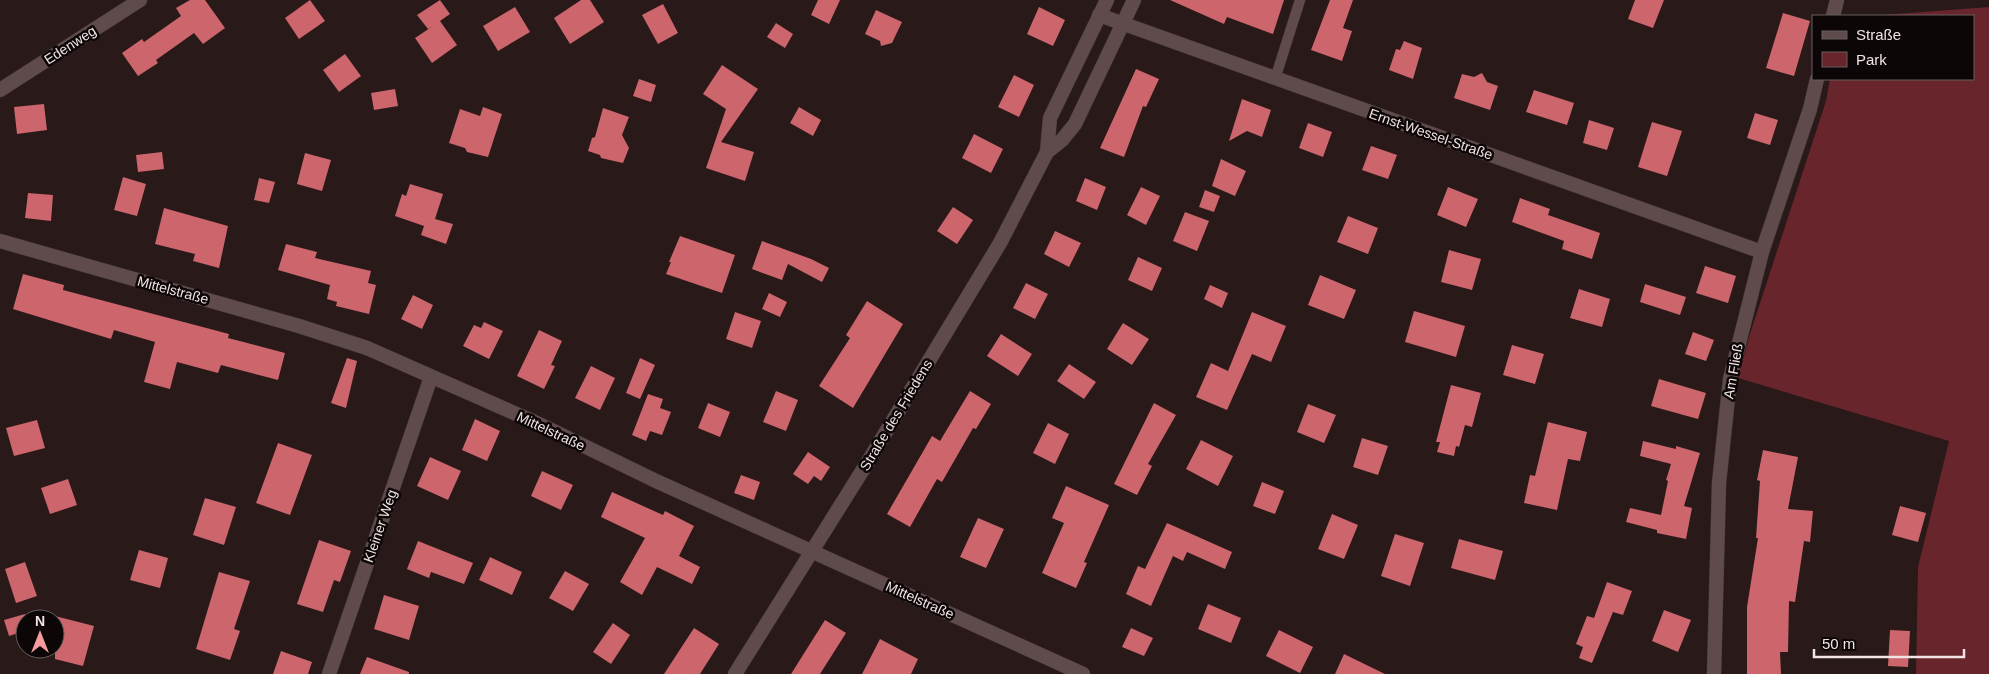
<svg xmlns="http://www.w3.org/2000/svg" width="1989" height="674" viewBox="0 0 1989 674" font-family="Arial,sans-serif">
<style>
.green{fill:#69252c}
.building{fill:#cc656c}
.lines{fill:none;stroke-linecap:round;stroke-linejoin:round}
.service-casing{stroke:#423536;stroke-width:11}
.minor-casing{stroke:#423536;stroke-width:15}
.service{stroke:#5f4b4c;stroke-width:10}
.minor{stroke:#5f4b4c;stroke-width:14}
.labels{text-anchor:middle;dominant-baseline:central;stroke-width:5;stroke-linejoin:round;paint-order:stroke}
.street-label{font-size:14px;fill:#f0e4e4;stroke:#0d0606}
</style>
<rect width="100%" height="100%" fill="#291919"/>
<path class="green" d="M1989 7V674H1916L1918 567 1949 441 1738 378 1748 340 1826 101 1830 79H1973V16H1870Z"/>
<path class="building" d="M190 0H205L225 28 203 44 194 33 156 60 158 63 138 76 122 53 142 39 144 42 181 16 176 8Z
M310 0 325 21 299 39 285 18Z
M440 0 450 14 440 21 457 45 432 63 415 38 433 26 428 29 417 15Z
M581 0H590L604 22 570 44 554 18Z
M818 0H840L829 24 811 15Z
M1170 0H1284L1273 34 1227 17 1224 24Z
M1330 0H1353L1343 28 1352 31 1342 61 1311 50Z
M1635 0H1664L1653 28 1628 19Z
M663 4 678 33 658 44 642 15Z
M515 7 530 32 498 51 483 26Z
M1039 7 1065 20 1053 46 1027 34Z
M876 10 902 22 892 43 881 46 880 41 865 34Z
M1783 13 1810 21 1794 76 1766 68Z
M776 23 793 34 785 48 767 37Z
M1404 41 1422 48 1413 79 1389 70 1396 49 1400 50Z
M345 54 361 76 339 92 323 70Z
M722 65 758 89 721 142 754 152 745 181 706 168 726 109 703 94Z
M1136 69 1159 79 1146 107 1143 106 1124 157 1100 148Z
M1482 73 1487 82 1498 86 1490 110 1454 98 1462 74 1474 77Z
M1014 75 1034 85 1019 117 998 107Z
M639 79 656 85 651 102 633 96Z
M395 89 398 106 374 110 371 93Z
M1534 90 1574 103 1567 125 1526 112Z
M1242 99 1271 110 1262 137 1247 131 1229 141Z
M44 104 47 130 17 134 14 107Z
M483 107 502 114 488 157 467 152 465 148 449 143 460 109 480 116Z
M799 107 821 120 813 136 790 123Z
M603 108 629 117 622 135 629 148 623 163 601 158 600 155 588 151 592 138 595 137Z
M1755 113 1778 120 1770 145 1747 138Z
M1589 120 1614 128 1607 150 1583 143Z
M1652 122 1682 131 1667 176 1638 167Z
M1308 123 1332 132 1323 157 1299 148Z
M974 134 1003 149 991 173 962 158Z
M1371 146 1397 155 1388 179 1362 170Z
M162 152 164 169 138 172 136 155Z
M305 153 331 160 322 191 297 184Z
M1221 159 1246 171 1235 196 1212 186Z
M123 177 146 184 137 216 114 210Z
M259 178 275 182 269 203 254 200Z
M1085 178 1106 187 1097 210 1076 201Z
M410 184 443 194 435 219 453 224 446 244 421 235 424 226 395 216 402 194 406 196Z
M1141 187 1160 196 1146 225 1127 215Z
M1448 187 1478 199 1466 227 1437 215Z
M1205 190 1220 196 1214 212 1199 207Z
M28 193 53 195 51 221 25 218Z
M1520 198 1550 209 1548 215 1600 233 1592 259 1562 249 1564 241 1512 222Z
M953 207 973 220 957 244 937 231Z
M164 208 228 226 219 268 193 261 195 254 155 244Z
M1185 212 1209 221 1197 251 1173 241Z
M1348 216 1378 228 1368 254 1337 242Z
M1055 231 1081 243 1069 267 1044 254Z
M680 236 735 255 722 293 666 274 671 262H669Z
M762 241 811 259 829 268 822 282 788 264 782 280 752 269Z
M286 244 317 252 315 258 371 271 368 283 376 285 369 314 336 306 337 302 327 299 330 285 278 270Z
M1449 250 1481 259 1472 290 1441 282Z
M1138 257 1162 268 1152 291 1128 280Z
M1705 266 1736 276 1728 303 1696 293Z
M23 274 64 285 63 290 229 334 228 338 285 353 278 380 221 365 218 373 177 362 170 389 144 382 155 342 114 330 111 339 13 309Z
M1320 275 1356 290 1344 319 1308 305Z
M1026 283 1048 294 1035 319 1013 308Z
M1645 284 1686 297 1680 315 1640 302Z
M1210 285 1228 293 1222 308 1204 299Z
M1579 289 1610 299 1602 327 1570 318Z
M769 293 787 302 780 317 762 309Z
M413 295 433 305 422 329 401 319Z
M867 301 903 324 853 408 819 386 850 338 846 335Z
M1414 311 1465 326 1456 357 1405 342Z
M735 312 761 321 752 348 726 339Z
M1252 312 1286 326 1271 362 1252 354 1227 410 1196 397 1211 363 1228 371Z
M484 322 503 331 489 359 463 346 474 325 481 328Z
M1123 323 1149 339 1132 365 1107 349Z
M539 330 562 341 551 365 555 366 544 389 517 376Z
M1693 332 1714 340 1706 361 1685 354Z
M1001 334 1032 354 1018 376 987 356Z
M1512 345 1544 354 1535 384 1503 375Z
M347 358 357 361 346 408 331 403Z
M640 358 655 365 640 399 626 393Z
M1069 364 1096 382 1084 399 1057 381Z
M591 366 615 378 600 410 575 398Z
M1659 379 1706 393 1698 419 1651 406Z
M1451 385 1481 393 1472 427 1465 425 1459 447 1456 446 1454 456 1437 452 1440 442H1436Z
M776 391 798 400 786 431 763 422Z
M970 391 991 404 976 429 973 428 942 482 937 479 910 527 887 514 932 436 940 441Z
M648 394 663 399 660 408 671 412 662 435 650 431 646 441 632 435Z
M708 403 730 412 720 437 698 428Z
M1154 403 1176 415 1148 464 1152 466 1137 495 1114 484Z
M1308 404 1336 415 1324 443 1297 432Z
M475 419 500 431 487 461 462 450Z
M37 420 45 448 14 456 6 428Z
M1548 422 1587 432 1580 461 1568 459 1557 510 1524 503 1530 475 1535 476Z
M1048 423 1069 434 1055 464 1033 453Z
M1362 438 1388 446 1378 475 1353 467Z
M1201 440 1233 456 1218 486 1186 469Z
M1643 441 1676 449V446L1700 453 1684 506 1692 508 1686 539 1657 533V530L1626 522 1630 508 1661 515 1668 481 1666 480 1671 464 1640 456Z
M278 443 312 455 290 515 256 503Z
M1763 450 1798 457 1788 509 1813 511 1810 542 1804 541 1795 602 1789 601 1788 652H1780L1781 674H1747V607L1758 538H1756L1760 481 1757 480Z
M808 452 830 467 821 481 814 476 808 484 793 474Z
M430 457 461 471 448 500 417 486Z
M542 471 573 485 561 510 531 496Z
M741 475 760 482 754 500 734 493Z
M68 479 77 505 50 514 41 488Z
M1262 482 1284 491 1275 514 1253 506Z
M1066 486 1109 505 1084 562 1087 563 1076 588 1042 573 1064 523 1052 518Z
M612 492 663 515 665 511 694 526 679 556 700 567 692 584 657 567 642 595 620 582 645 538 601 517Z
M205 498 236 507 224 545 193 535Z
M1900 506 1926 513 1918 542 1892 535Z
M1332 514 1358 525 1344 559 1318 549Z
M978 518 1004 529 986 568 960 557Z
M1167 523 1232 552 1225 569 1187 552 1183 561 1173 556 1151 606 1126 594 1138 566 1145 569Z
M1395 534 1424 543 1410 586 1381 576Z
M1459 539 1503 551 1495 580 1451 568Z
M319 540 351 551 340 582 334 580 323 612 297 604Z
M418 541 473 563 464 584 431 572 429 578 407 569Z
M139 550 168 558 160 588 130 580Z
M490 557 522 572 512 595 479 580Z
M25 562 37 596 16 603 5 569Z
M565 571 589 584 573 611 549 598Z
M219 572 250 581 234 629 240 631 230 660 196 649Z
M1607 582 1632 591 1623 615 1613 612 1592 663 1579 658 1583 647 1576 644 1587 616 1594 618Z
M384 595 419 606 409 640 374 629Z
M1208 604 1241 618 1231 643 1198 629Z
M1664 610 1691 620 1678 652 1652 641Z
M25 614V631L9 636 4 620Z
M55 616 94 626 83 666 55 659Z
M825 620 846 633 820 674H791Z
M613 623 630 635 611 664 593 652Z
M694 628 719 644 700 674H664Z
M1131 628 1153 638 1144 656 1122 647Z
M1279 630 1313 647 1300 673 1266 656Z
M1890 630 1910 631 1908 667 1888 666Z
M880 639 918 659 911 674H862Z
M281 651 312 662 308 674H273Z
M1344 654 1385 674H1335Z
M367 657 409 672V674H360Z"/>
<g class="lines">
<defs>
<path id="service" d="M1275 79 1300 0"/>
<path id="minor" d="M1099 15 1762 252
M1833 16 1837 0
M0 90 140 0
M1047 152 1062 140 1075 124 1134 0
M0 241 299 326 367 348 539 424 656 481 1083 674
M329 674 431 377
M735 674 869 460 1000 243 1047 152 1050 118 1107 0
M1714 674 1719 483 1730 379 1762 252 1810 109 1817 79"/>
</defs>
<use href="#service" class="service-casing"/>
<use href="#minor" class="minor-casing"/>
<use href="#service" class="service"/>
<use href="#minor" class="minor"/>
</g>
<g class="labels">
<g class="street-label">
<text transform="translate(70 45) rotate(-33)">Edenweg</text>
<text transform="translate(1431 134) rotate(19)">Ernst-Wessel-Straße</text>
<text transform="translate(173 290) rotate(15)">Mittelstraße</text>
<text transform="translate(1733 371) rotate(-80)">Am Fließ</text>
<text transform="translate(896 415) rotate(-59)">Straße des Friedens</text>
<text transform="translate(551 431) rotate(25)">Mittelstraße</text>
<text transform="translate(380 526) rotate(-71)">Kleiner Weg</text>
<text transform="translate(920 600) rotate(24)">Mittelstraße</text>
</g>
</g>
<rect x="1812" y="15" width="162" height="65" fill="#0d0606" stroke="#685f5f"/>
<rect x="1822" y="31" width="25" height="8" fill="#5f4b4c" stroke="#685f5f"/>
<text x="1856" y="40" font-size="15" fill="#f0e4e4">Straße</text>
<rect x="1822" y="52" width="25" height="15" fill="#69252c" stroke="#685f5f"/>
<text x="1856" y="65" font-size="15" fill="#f0e4e4">Park</text>
<g transform="translate(40 634)"><circle r="24" fill="#0d0606" stroke="#685f5f"/>
<path d="M0-4L9 19L0 12L-9 19Z" fill="#f59b9e"/>
<text y="-8" font-size="14" font-weight="bold" text-anchor="middle" fill="#f0e4e4">N</text>
</g>
<path d="M1814 649v8h150v-8" fill="none" stroke="#f0e4e4" stroke-width="2.5"/>
<text x="1822" y="649" font-size="15" fill="#f0e4e4" stroke="#0d0606" stroke-width="4" paint-order="stroke">50 m</text>
</svg>
